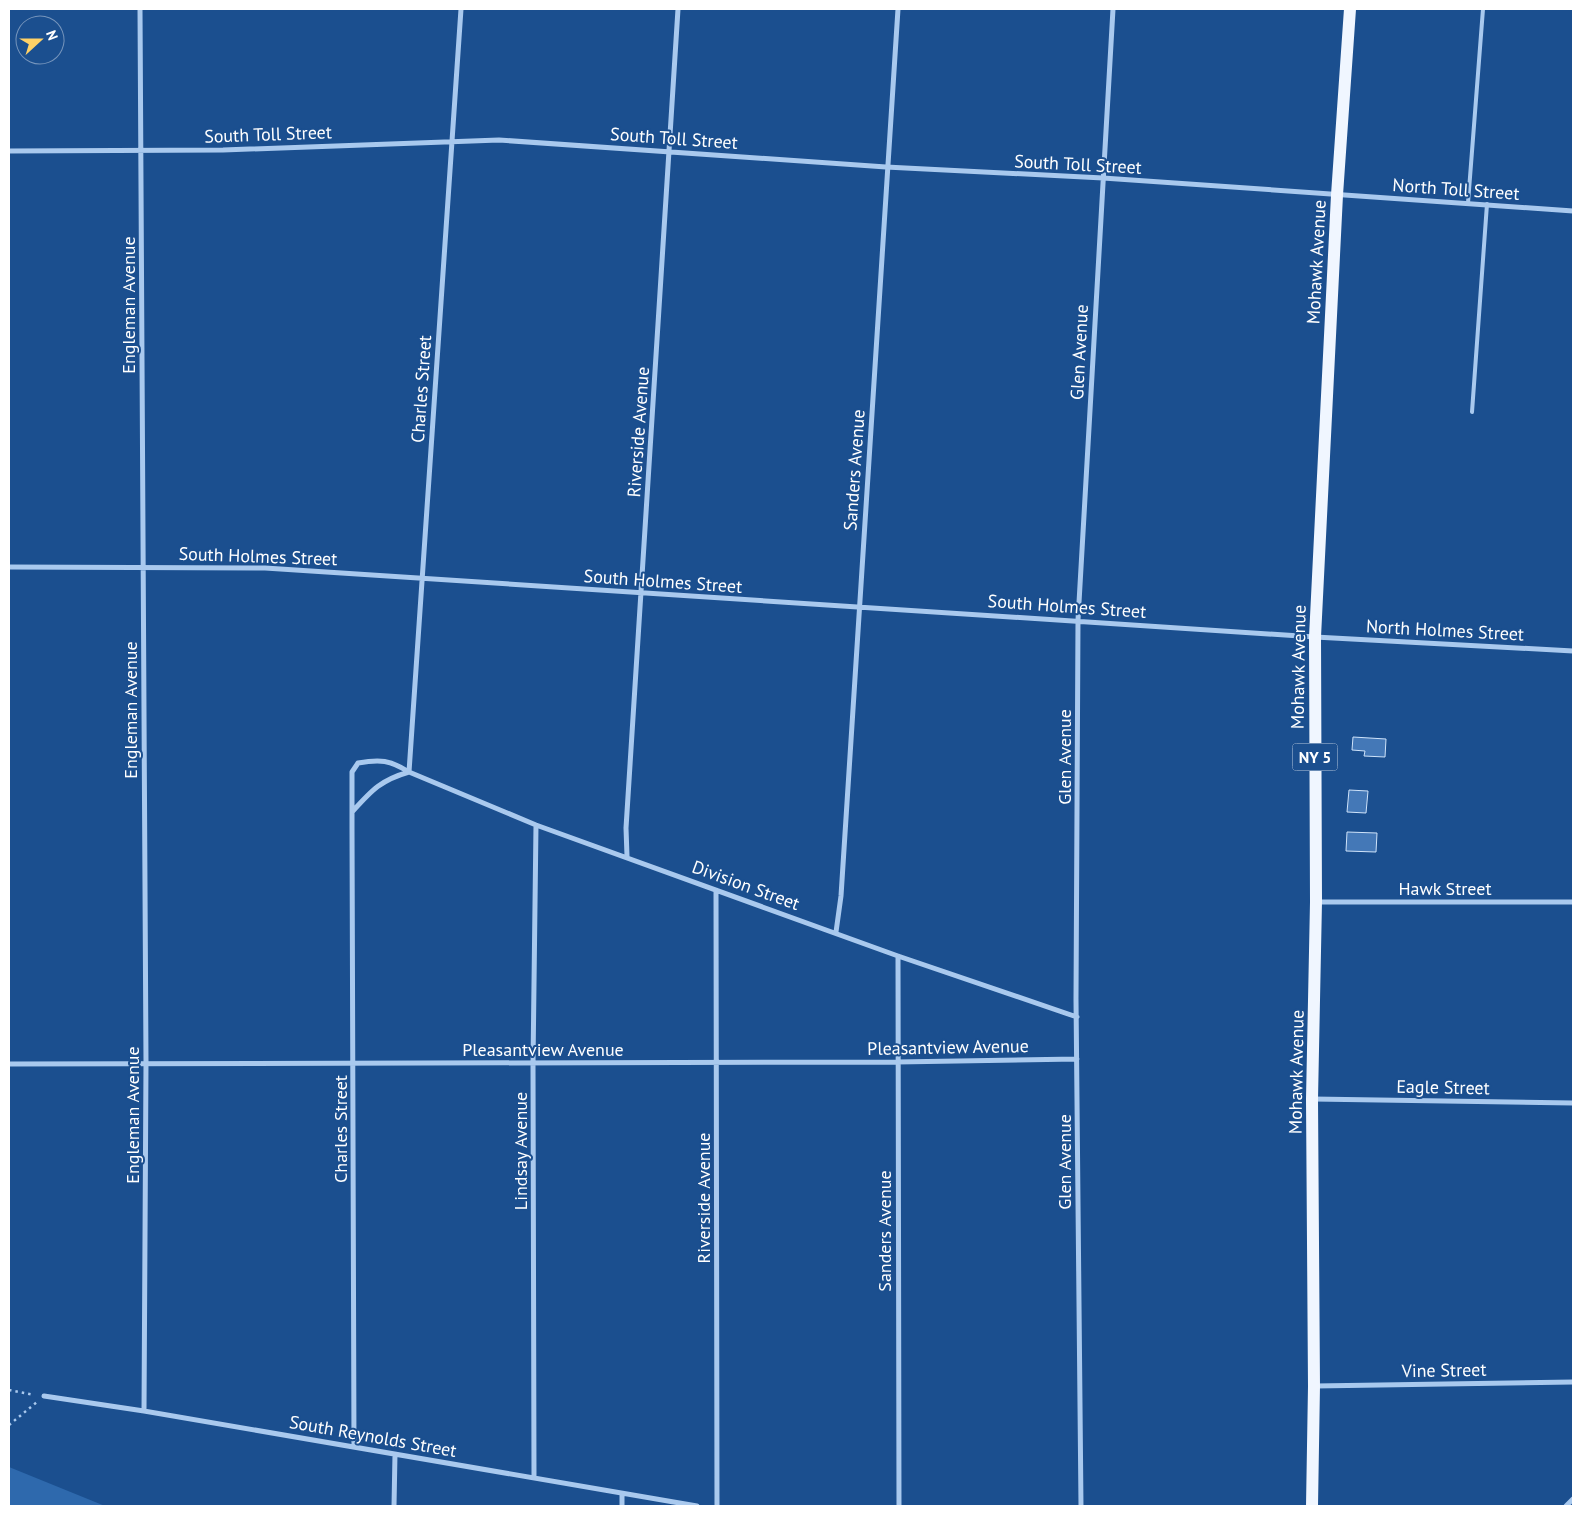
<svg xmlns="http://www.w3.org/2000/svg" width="1582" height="1515" viewBox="0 0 1582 1515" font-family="'PT Sans',sans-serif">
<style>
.green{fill:#2e69ad}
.building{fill:#4478b7;stroke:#cfe3fa}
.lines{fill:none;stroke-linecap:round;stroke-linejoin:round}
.path{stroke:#a9c9ee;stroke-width:2.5;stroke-dasharray:2.5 4;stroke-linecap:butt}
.lane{stroke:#a9c9ee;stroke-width:4}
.street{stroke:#a9c9ee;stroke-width:5}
.primary{stroke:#f0f6ff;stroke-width:12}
.labels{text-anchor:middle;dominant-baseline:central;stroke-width:4;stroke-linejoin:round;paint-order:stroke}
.shield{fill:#1b4f8f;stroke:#bbcadd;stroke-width:1}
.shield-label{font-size:16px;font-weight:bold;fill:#fff}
.street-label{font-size:18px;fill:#fff;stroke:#1b4f8f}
</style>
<rect width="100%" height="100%" fill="#1b4f8f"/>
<path class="green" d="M9 1467 105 1506H9Z"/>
<path class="building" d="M1353 737 1386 739 1385 757 1364 756 1365 751 1352 750Z
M1349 790 1368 791 1366 813 1347 812Z
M1347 832 1377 833 1376 852 1346 851Z"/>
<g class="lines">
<path class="path" d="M9 1390 34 1395
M9 1425 37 1402"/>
<path class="lane" d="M1468 203 1483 9
M1472 412 1487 204"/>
<path class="street" d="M140 9 146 1063 144 1411
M9 151 223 150 499 140 886 167 1103 178 1573 211
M9 567 265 568 1315 637 1573 651
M409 772 461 9
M353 811C372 790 381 780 409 772
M627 856 626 828 678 9
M716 890 717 1506
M1316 902H1573
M836 932 841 896 898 9
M898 956 899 1506
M9 1064 897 1062 1077 1059
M1313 1099 1573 1103
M1315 1386 1573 1382
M44 1396 144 1411 697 1506
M354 1447 352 828V772L358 763C380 759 390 760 409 772L536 825 898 956 1077 1017
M534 1477 533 1064 536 825
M622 1495V1506
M394 1506 395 1454
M1081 1506 1076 999 1078 620 1113 9
M1566 1506 1573 1499"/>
<path class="primary" d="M1312 1506 1314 1386 1312 1099 1316 902 1315 637 1337 195 1350 9"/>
</g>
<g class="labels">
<rect class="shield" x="1292.5" y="743.5" width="45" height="27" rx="4"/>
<g class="shield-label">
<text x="1315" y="757">NY 5</text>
</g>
<g class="street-label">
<text transform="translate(268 134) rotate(-2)">South Toll Street</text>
<text transform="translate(674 138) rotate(4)">South Toll Street</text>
<text transform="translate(1078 164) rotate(3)">South Toll Street</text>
<text transform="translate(1456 189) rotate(4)">North Toll Street</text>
<text transform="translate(1316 262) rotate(-87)">Mohawk Avenue</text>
<text transform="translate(128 305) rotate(-90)">Engleman Avenue</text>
<text transform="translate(1079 352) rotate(-87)">Glen Avenue</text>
<text transform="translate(421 389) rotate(-86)">Charles Street</text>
<text transform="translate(638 432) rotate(-86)">Riverside Avenue</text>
<text transform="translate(854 470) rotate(-86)">Sanders Avenue</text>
<text transform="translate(258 556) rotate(2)">South Holmes Street</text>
<text transform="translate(663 581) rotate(4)">South Holmes Street</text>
<text transform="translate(1067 606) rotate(4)">South Holmes Street</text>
<text transform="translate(1445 630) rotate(3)">North Holmes Street</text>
<text transform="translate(1298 667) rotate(-89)">Mohawk Avenue</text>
<text transform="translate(130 710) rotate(-90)">Engleman Avenue</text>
<text transform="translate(1064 757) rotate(-90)">Glen Avenue</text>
<text transform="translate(746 885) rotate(20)">Division Street</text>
<text x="1445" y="888">Hawk Street</text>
<text transform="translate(948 1047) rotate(-1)">Pleasantview Avenue</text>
<text x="543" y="1049">Pleasantview Avenue</text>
<text transform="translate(1296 1072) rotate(-89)">Mohawk Avenue</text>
<text transform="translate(1443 1087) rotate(1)">Eagle Street</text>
<text transform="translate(132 1115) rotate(-90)">Engleman Avenue</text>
<text transform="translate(340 1129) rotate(-90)">Charles Street</text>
<text transform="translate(520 1151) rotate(-90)">Lindsay Avenue</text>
<text transform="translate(1064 1162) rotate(-90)">Glen Avenue</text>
<text transform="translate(703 1198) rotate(-90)">Riverside Avenue</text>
<text transform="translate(884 1231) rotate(-90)">Sanders Avenue</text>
<text transform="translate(1444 1370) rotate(-1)">Vine Street</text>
<text transform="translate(373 1436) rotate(10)">South Reynolds Street</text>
</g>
</g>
<rect width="1582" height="1515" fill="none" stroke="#ffffff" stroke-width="20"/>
<g transform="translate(40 40) rotate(69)"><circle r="24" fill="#1b4f8f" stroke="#7695bc"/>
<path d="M0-4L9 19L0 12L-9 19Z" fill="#ffd166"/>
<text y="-8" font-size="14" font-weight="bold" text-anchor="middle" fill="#ffffff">N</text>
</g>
</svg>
